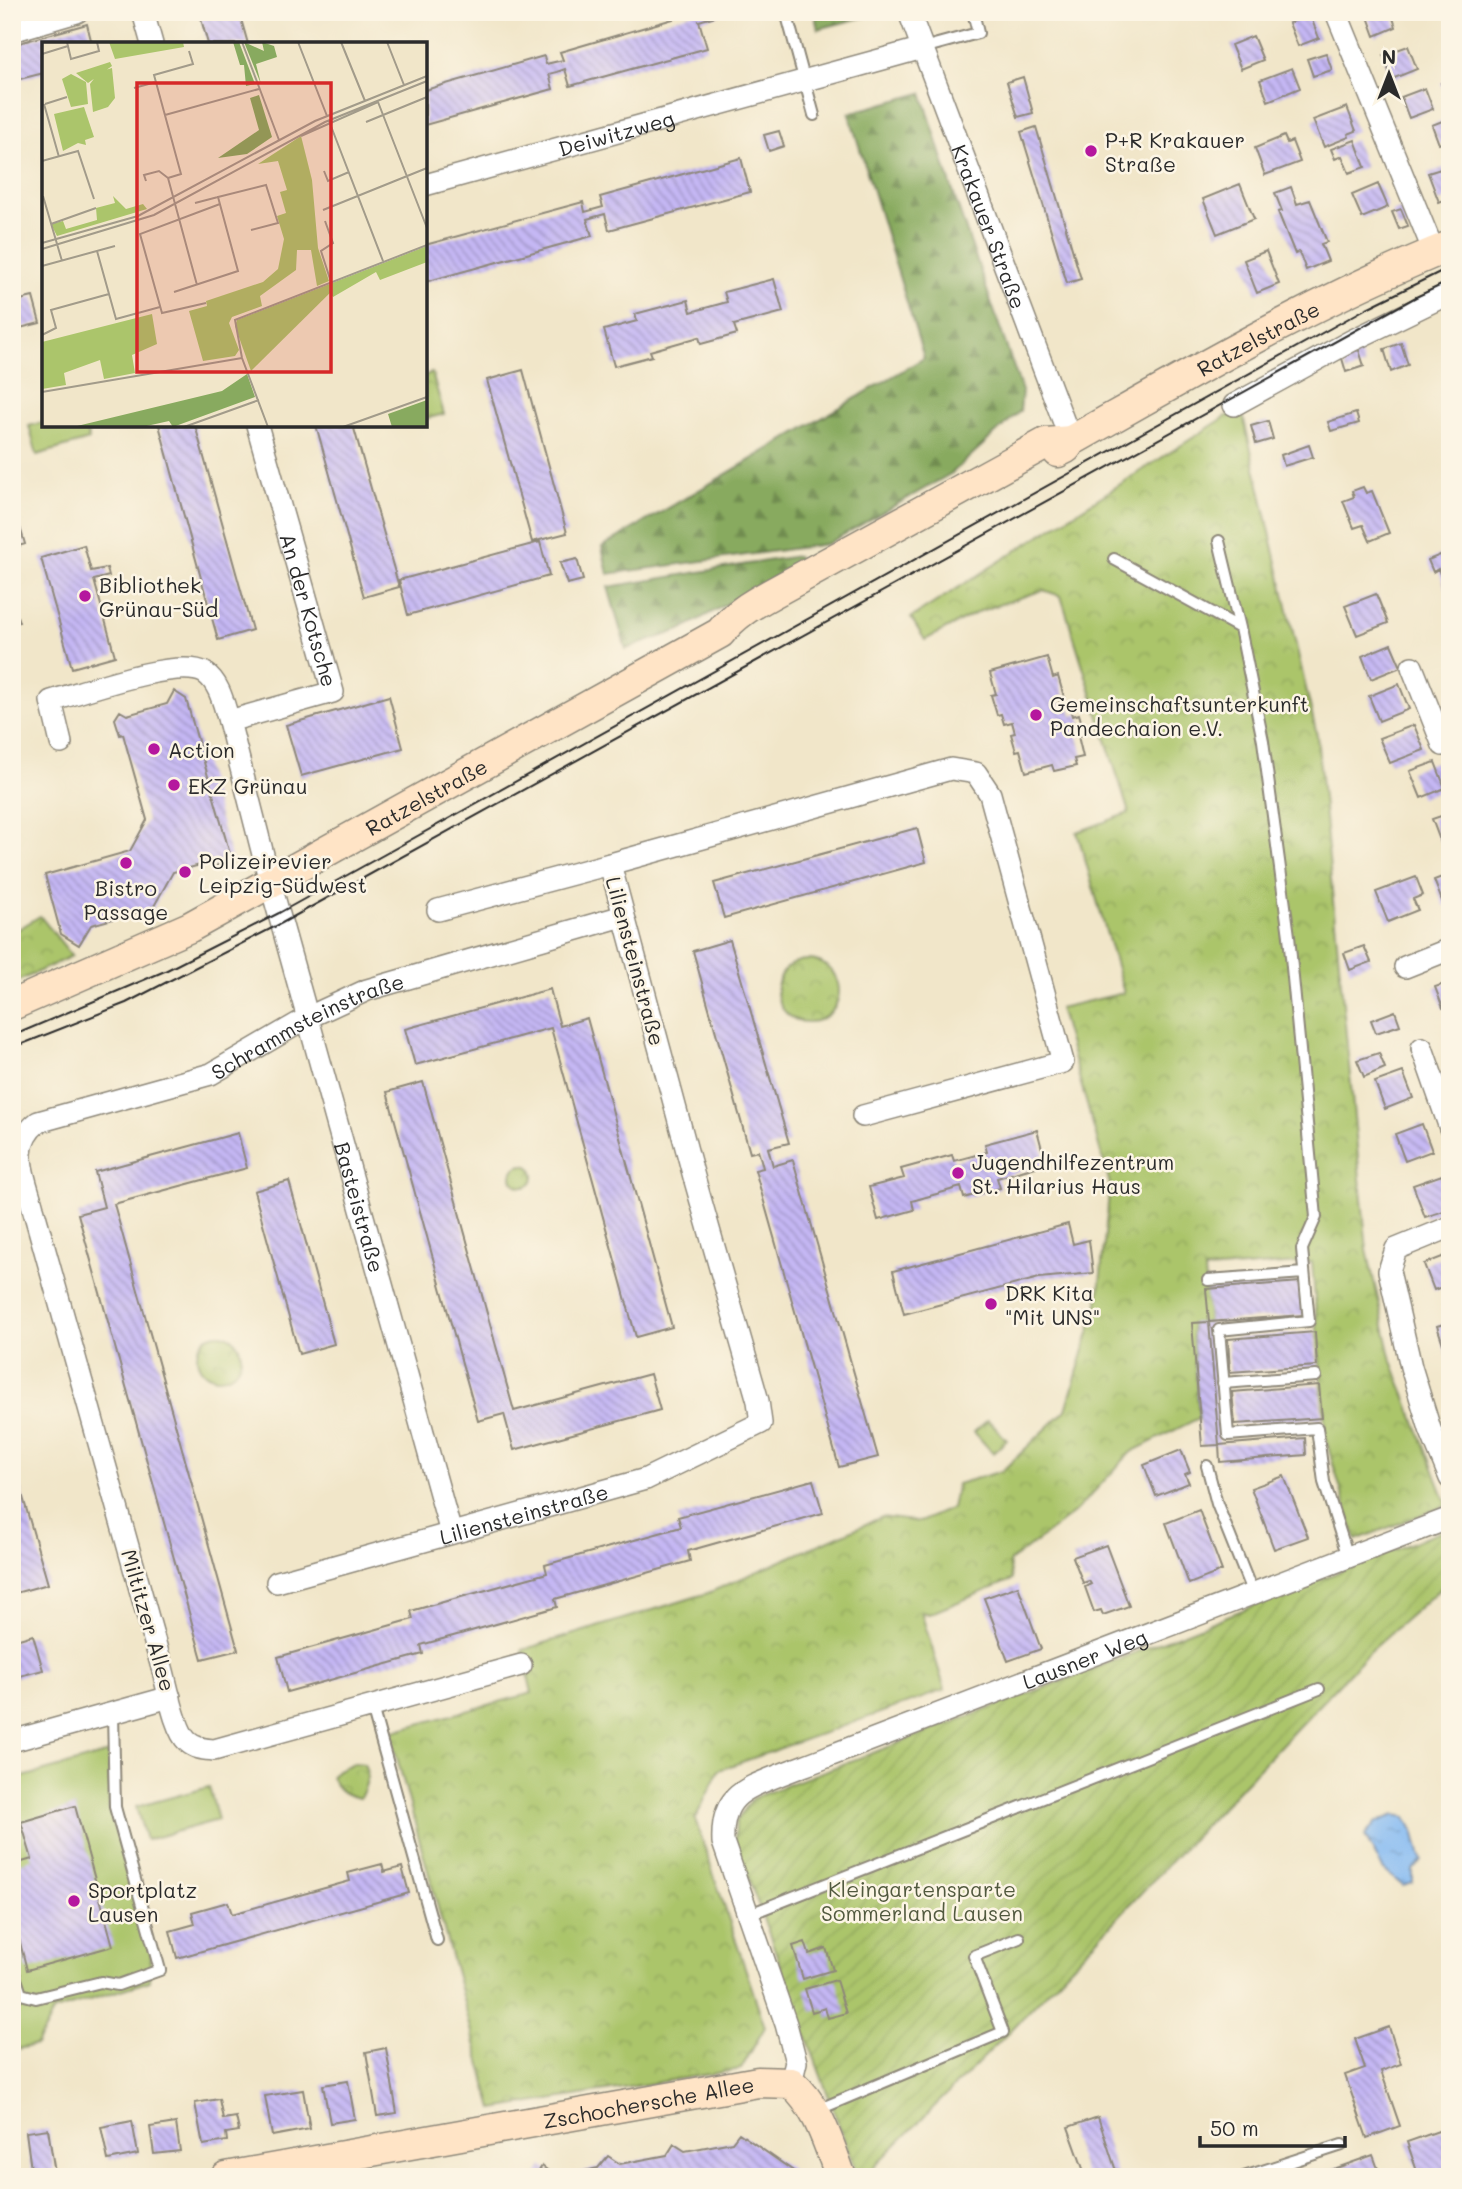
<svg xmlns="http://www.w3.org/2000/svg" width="1462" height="2189" viewBox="0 0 1462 2189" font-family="Mali,sans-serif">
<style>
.forest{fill:url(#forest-firs);stroke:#5a6a45;stroke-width:2}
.park{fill:url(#park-crowns);stroke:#6b784b;stroke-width:2}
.garden{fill:url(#garden-furrows);stroke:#6b784b;stroke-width:2}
.pitch{fill:#abc56b;stroke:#6b784b;stroke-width:2}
.water{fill:url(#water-ripples);stroke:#58728f;stroke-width:2}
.building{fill:url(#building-back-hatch)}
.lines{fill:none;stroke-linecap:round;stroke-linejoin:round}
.lane-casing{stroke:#8e887a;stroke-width:14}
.street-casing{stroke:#8e887a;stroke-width:24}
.secondary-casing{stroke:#8e887a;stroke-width:33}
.lane{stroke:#fff;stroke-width:10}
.street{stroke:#fff;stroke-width:21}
.secondary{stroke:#ffe4c6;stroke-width:30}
.tram{stroke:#2b2b2b;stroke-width:2}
.poi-dot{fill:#b5179e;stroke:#fcf5e5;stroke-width:2.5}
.labels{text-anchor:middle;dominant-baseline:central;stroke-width:5;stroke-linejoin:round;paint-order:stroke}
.street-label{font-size:21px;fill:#2b2b2b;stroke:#fcf5e5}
.poi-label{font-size:21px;fill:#2b2b2b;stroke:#fcf5e5;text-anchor:start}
.park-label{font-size:21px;fill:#51593e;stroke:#fcf5e5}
.inset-road{fill:none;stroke:#a29b8a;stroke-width:2}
.view{fill:#d62828;fill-opacity:0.15;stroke:#d62828;stroke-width:3.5}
.inset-edge{fill:none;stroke:#2b2b2b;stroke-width:3.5}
</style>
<defs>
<pattern id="forest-firs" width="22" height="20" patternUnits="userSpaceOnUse" patternTransform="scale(1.75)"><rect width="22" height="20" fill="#88aa5f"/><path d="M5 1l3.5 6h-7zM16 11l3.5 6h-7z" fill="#6f8b4f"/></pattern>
<pattern id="park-crowns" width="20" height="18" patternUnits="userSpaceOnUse" patternTransform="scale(1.75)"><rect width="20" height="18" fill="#abc56b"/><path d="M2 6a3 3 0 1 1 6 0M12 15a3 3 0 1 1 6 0" fill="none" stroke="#93a95d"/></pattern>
<pattern id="garden-furrows" width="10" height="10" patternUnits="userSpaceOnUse" patternTransform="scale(1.75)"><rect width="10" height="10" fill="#abc56b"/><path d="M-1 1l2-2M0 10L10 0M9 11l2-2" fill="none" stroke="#93a95d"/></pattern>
<pattern id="water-ripples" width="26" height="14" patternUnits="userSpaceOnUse" patternTransform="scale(1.75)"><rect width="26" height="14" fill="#84baf3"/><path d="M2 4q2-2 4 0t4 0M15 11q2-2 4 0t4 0" fill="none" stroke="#6c97c5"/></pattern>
<pattern id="building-back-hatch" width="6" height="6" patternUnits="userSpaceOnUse" patternTransform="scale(1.75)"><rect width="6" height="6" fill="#c5b7f4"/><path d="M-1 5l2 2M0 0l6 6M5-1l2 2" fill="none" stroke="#a095c6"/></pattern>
</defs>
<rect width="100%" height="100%" fill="#fcf5e5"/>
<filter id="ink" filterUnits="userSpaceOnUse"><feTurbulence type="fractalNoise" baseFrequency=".0143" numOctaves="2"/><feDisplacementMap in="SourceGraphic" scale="14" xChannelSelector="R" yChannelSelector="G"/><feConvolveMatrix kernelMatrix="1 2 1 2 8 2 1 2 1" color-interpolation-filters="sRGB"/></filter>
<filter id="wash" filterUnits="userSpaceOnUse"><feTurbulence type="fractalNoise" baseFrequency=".00686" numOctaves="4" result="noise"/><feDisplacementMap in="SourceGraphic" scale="28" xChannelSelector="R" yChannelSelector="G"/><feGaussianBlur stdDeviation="1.57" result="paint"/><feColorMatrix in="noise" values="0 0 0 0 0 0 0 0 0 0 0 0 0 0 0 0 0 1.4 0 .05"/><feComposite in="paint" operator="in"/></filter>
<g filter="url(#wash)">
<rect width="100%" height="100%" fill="#f1e6c9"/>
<path class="forest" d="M814 12H883L818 29Z
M922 93 956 201 1022 391 1020 411 952 473 827 544 608 574 602 547 924 358 849 113Z
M797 556 800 563 680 630 626 649 608 587Z"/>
<path class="park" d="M432 373 444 414 425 419V375Z
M1241 407 1317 736 1367 1250 1392 1361 1447 1505 1356 1540 1326 1440 1312 1262 1205 1270 1209 1322 1192 1324 1199 1418 1131 1452 1074 1513 1009 1562 1012 1580 929 1614 921 1612 945 1690 719 1770 695 1819 765 2027 741 2069 493 2109 390 1732 532 1693 522 1650 708 1593 882 1517 920 1522 952 1508 957 1484 1002 1471 1066 1410 1098 1303 1110 1184 1059 1008 1124 993 1077 832 1129 813 1061 596 1043 590 980 611 925 640 911 618Z
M40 916 72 956 12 984V933Z
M777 991a31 31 0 1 1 62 0a31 31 0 1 1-62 0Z
M512 1176a11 11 0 1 1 22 0a11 11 0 1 1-22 0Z
M197 1356a22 22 0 1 1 44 0a22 22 0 1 1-44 0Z
M988 1420 1007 1440 993 1453 974 1432Z
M354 1763 364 1764C370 1777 366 1786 360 1798 345 1795 338 1791 331 1777L337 1770Z"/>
<path class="garden" d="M1450 1528V1580L1371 1650 1013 2028 864 2177H858L735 1841 736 1821 753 1798 1073 1677Z"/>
<path class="pitch" d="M44 422V425H85L89 440 37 455 29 426Z
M109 1753V1809L151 1951 150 1981 54 2011 36 2045 12 2050V1780Z
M209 1787 218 1820 146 1840 136 1807Z"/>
<path class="water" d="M1395 1815 1406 1817 1415 1834 1422 1861 1413 1870V1883L1403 1886 1383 1869 1365 1836 1376 1822Z"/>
<g id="blocks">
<path class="building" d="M199 12H239L248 44H208Z
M697 12H729L699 21 707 48 570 86 565 69 557 72 549 74 553 89 425 125V90L544 56 546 64 563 60 560 52Z
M1370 12H1391L1396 27 1375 36 1367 14Z
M1310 15 1319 38 1298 46 1289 23Z
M87 24 92 44H44V73L12 81V45Z
M1253 36 1263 60 1241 69 1231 45Z
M1408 46 1417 69 1392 79 1383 55Z
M1326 53 1332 70 1313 76 1307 59Z
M1292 68 1300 88 1268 101 1260 80Z
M1023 77 1033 113 1018 117 1007 82Z
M1450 80V105L1441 83Z
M1425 88 1433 109 1409 118 1401 97Z
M1347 107 1356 131 1348 134 1349 137 1324 147 1313 120Z
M1450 118V140L1439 144 1432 125Z
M1036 127 1081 279 1067 283 1021 132Z
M779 131 784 146 769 151 764 135Z
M1284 136 1287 143 1292 141 1300 162 1265 175 1255 148Z
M1355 140 1365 167 1349 173 1342 156 1335 159 1331 149Z
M741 158 750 192 609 230 605 214 587 219 592 236 425 282V245L583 202 585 212 603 207 600 197Z
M1450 166V198L1439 202 1428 173Z
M1240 184 1254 219 1217 234 1203 199Z
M1378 184 1388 207 1362 218 1352 195Z
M1291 187 1297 204 1310 200 1327 242 1321 244 1328 261 1306 270 1299 252 1295 254 1278 212 1282 211 1275 193Z
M1401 209 1408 226 1399 229 1392 212Z
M1266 251 1279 284 1257 293 1244 260Z
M774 279 783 312 734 325 737 334 701 344 699 337 650 351 652 356 614 366 604 330 637 321 635 314 688 300 691 312 727 302 724 292Z
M13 289 16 301 33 297 40 323 12 330Z
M1401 343 1408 365 1391 372 1384 349Z
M1359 350 1364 366 1346 372 1341 355Z
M523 370 567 533 532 542 487 380Z
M1356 413 1359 423 1331 431 1328 422Z
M1268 421 1273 439 1256 444 1251 426Z
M159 425H195L252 630 218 640Z
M316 425H353L399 587 364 597Z
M1309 445 1313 457 1284 466 1281 455Z
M1363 487 1366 493 1372 491 1389 533 1370 541 1363 525 1354 528 1343 501 1354 497 1352 491Z
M17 517 25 544 12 548V519Z
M540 542 549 576 408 615 399 580Z
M84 545 91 571 107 568 109 576 94 580 115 656 72 668 41 558Z
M1445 553 1450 565V587L1446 589 1438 569 1433 572 1428 560Z
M577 559 583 580 567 584 560 563Z
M1376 594 1388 623 1357 635 1345 606Z
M13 602 19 622 12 624V603Z
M1391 644 1401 667 1371 679 1362 656Z
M1047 657 1053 678 1058 676 1064 697 1059 699 1061 707 1069 704 1072 716 1079 714 1085 735 1078 736 1083 757 1074 759 1076 766 1054 771 1052 765 1026 772 1020 750 1016 751 1011 734 1015 733 1012 722 1004 724 1001 714 997 715 991 695 996 694 990 673Z
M1399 684 1409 709 1379 721 1369 696Z
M174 691 186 699 232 861 212 867 211 862 189 868V874L183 876 180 870 173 872 153 908 91 925 79 945 61 934 45 875 130 851 147 820 123 734 120 735 115 719 120 711 127 715 167 704Z
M389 696 403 748 301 776 286 725Z
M1414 725 1424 750 1390 763 1379 738Z
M1435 762 1445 788 1421 798 1410 771Z
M1450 813V840L1441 843 1432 819Z
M917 828 926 862 724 918 714 883Z
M1450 874V904L1444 906 1434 880Z
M1416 877 1423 895 1413 899 1418 910 1388 922 1376 892Z
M730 940 789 1143 768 1148 773 1166 793 1160 878 1457 839 1467 755 1170 763 1168 761 1160 758 1151 750 1153 693 951Z
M1364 946 1371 962 1350 970 1344 953Z
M1450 982V1006L1443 1008 1435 987Z
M550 989 560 1026 587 1018 672 1327 636 1337 551 1028 415 1065 405 1029Z
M1395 1011 1400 1025 1376 1033 1371 1020Z
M1379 1053 1385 1068 1364 1077 1357 1060Z
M1403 1072 1413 1098 1385 1109 1375 1082Z
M423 1082 514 1411 650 1374 660 1410 514 1450 504 1414 478 1421 387 1092Z
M1422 1124 1432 1151 1405 1161 1395 1134Z
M1037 1130 1046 1164 997 1178 1000 1188 964 1198 961 1187 912 1201 914 1210 878 1220 869 1187 904 1178 901 1169 952 1155 954 1161 987 1152 985 1144Z
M238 1133 247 1168 114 1204 238 1650 202 1659 78 1214 104 1207 95 1172Z
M1442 1175 1450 1195V1209L1425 1217 1413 1185Z
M289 1181 334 1344 299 1354 254 1191Z
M1068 1224 1073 1244 1089 1240 1093 1273 1039 1278 904 1314 893 1271Z
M1450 1254V1284L1434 1290 1424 1264Z
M1301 1282 1304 1315 1209 1322 1219 1445 1202 1446 1192 1323 1209 1322 1206 1289Z
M1450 1322V1362H1449L1437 1326Z
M1315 1332 1317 1366 1230 1372 1228 1339Z
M1319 1385 1322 1418 1235 1424 1232 1392Z
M1305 1438 1306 1455 1220 1462 1219 1445Z
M1181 1450 1190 1472 1185 1474 1189 1483 1156 1496 1144 1465Z
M12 1459 48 1584 12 1594Z
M1284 1476 1308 1537 1274 1549 1251 1488Z
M813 1480 823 1513 688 1551 690 1561 555 1599 557 1607 421 1645 423 1654 287 1692 278 1657 413 1619 411 1611 547 1573 545 1565 681 1527 678 1517Z
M1199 1510 1222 1571 1189 1584 1166 1523Z
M1106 1545 1129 1606 1103 1615 1101 1610 1094 1612 1085 1587 1091 1584 1089 1581 1083 1583 1073 1557Z
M1018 1586 1041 1649 1008 1661 984 1598Z
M33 1635 43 1670 12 1678V1641Z
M75 1806 113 1946 27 1970 12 1911V1865L32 1859 21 1822Z
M382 1864 384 1872 402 1867 409 1893 177 1958 170 1931 195 1924 192 1912 228 1902 232 1914 350 1881 348 1873Z
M805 1942 809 1954 826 1948 833 1970 803 1979 793 1946Z
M836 1980 846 2013 828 2018 825 2008 812 2012 805 1989Z
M1389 2027 1401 2064 1381 2071 1400 2126 1367 2138 1345 2075 1365 2068 1355 2039Z
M386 2048 397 2113 377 2116 366 2052Z
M348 2081 355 2119 330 2123 323 2085Z
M303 2090 310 2129 272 2136 265 2096Z
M219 2099 223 2119 236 2117 239 2131 226 2133 227 2141 203 2145 195 2103Z
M1098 2117 1118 2177H1086L1068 2127Z
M132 2121 138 2154 108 2160 101 2127Z
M176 2123 180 2151 154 2154 150 2127Z
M1450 2127V2172L1436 2177H1419L1407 2142Z
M48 2129 55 2173 32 2177 26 2132Z
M739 2133 802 2177H558L598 2168 608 2156 620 2164 667 2155 674 2144 685 2151 732 2142Z
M1373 2155 1381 2177H1314V2176Z
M542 2166 556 2177H535Z"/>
</g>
</g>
<g filter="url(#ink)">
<use href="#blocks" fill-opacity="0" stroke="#8e887a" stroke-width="2"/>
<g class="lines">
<defs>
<path id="lane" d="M786 12 814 115
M923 48 978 33 973 12
M1219 541 1240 628
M1114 559 1240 628 1263 741 1289 936 1316 1217 1302 1249 1309 1321 1219 1330 1228 1435 1317 1428 1324 1482 1348 1557
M1208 1280 1304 1273
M1223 1383 1316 1376
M1207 1466 1217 1504 1253 1594
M372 1707 437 1940
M750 1914 1319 1689
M12 1967 21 1994 36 1998 101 1982 118 1985 160 1970 115 1807 113 1713
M815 2111 1003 2032 974 1956 1019 1938
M1244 2177 1342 2145"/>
<g id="street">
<path d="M143 12 152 44"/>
<path id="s1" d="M909 12 1071 441"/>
<path d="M1336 12 1434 252"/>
<path d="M12 31 77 12"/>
<path id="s2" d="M425 185 923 48"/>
<path d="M1234 405 1351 341 1450 293"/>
<path id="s3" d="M257 425 333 692 229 721 270 882 451 1533"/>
<path d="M1412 667 1443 745 1450 742"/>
<path d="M61 743 51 701C83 692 178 657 205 673 220 683 224 706 229 721"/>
<path d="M438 910 610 864"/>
<path d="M1405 967 1450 949"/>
<path d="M1422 1048 1450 1128"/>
<path d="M1450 1227 1396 1249 1389 1271 1411 1367 1430 1429 1450 1478"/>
<path id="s4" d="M277 1582 646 1479 761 1423 758 1401 694 1177 610 864 951 769 976 773 990 794 1063 1062 863 1116"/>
<path id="s5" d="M521 1665 214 1750C205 1749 196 1749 188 1742 174 1730 167 1683 161 1664L33 1208C25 1176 8 1146 38 1122L211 1074 309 1017 367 990 623 916"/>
<path d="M12 1741 170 1697"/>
<path id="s6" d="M791 2083 796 2062 786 2024 723 1842C721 1798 741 1790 777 1776 794 1769 812 1763 829 1756L1450 1518"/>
</g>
<g id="secondary">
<path id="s7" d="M1058 452 1066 448 1071 441C1194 372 1318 299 1450 246"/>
<path id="s8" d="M12 1005 190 927 720 633C734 615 751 605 771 594L1046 443 1071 441"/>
<path id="s9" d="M226 2177 758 2082 791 2083C819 2107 828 2143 841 2177"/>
</g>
</defs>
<use href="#lane" class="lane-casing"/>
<use href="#street" class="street-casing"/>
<use href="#secondary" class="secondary-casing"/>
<use href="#lane" class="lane"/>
<use href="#street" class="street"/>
<use href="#secondary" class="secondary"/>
<path class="tram" d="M12 1036 165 971 279 913 1367 308 1450 267
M12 1048 126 1003 282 923 1416 297 1450 281"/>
</g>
</g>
<g class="poi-dot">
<circle cx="1091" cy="151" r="7"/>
<circle cx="85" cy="596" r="7"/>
<circle cx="1036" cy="715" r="7"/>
<circle cx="154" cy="749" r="7"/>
<circle cx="174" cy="785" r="7"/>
<circle cx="126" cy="863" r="7"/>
<circle cx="185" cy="872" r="7"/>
<circle cx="958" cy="1173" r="7"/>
<circle cx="991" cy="1304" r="7"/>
<circle cx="74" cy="1901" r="7"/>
</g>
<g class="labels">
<g class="street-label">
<text stroke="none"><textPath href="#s2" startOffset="198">Deiwitzweg</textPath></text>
<text stroke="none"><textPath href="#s1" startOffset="229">Krakauer Straße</textPath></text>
<text stroke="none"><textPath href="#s7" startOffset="231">Ratzelstraße</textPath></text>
<text stroke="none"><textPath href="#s3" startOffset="192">An der Kotsche</textPath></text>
<text stroke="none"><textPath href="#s8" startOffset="464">Ratzelstraße</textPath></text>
<text transform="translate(636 961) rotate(75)">Liliensteinstraße</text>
<text stroke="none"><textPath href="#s5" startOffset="1284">Schrammsteinstraße</textPath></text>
<text stroke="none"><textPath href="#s3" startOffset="889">Basteistraße</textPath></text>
<text stroke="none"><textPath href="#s4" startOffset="256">Liliensteinstraße</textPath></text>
<text transform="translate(149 1620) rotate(74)">Miltitzer Allee</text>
<text stroke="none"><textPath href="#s6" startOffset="677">Lausner Weg</textPath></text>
<text stroke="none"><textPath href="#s9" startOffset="429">Zschochersche Allee</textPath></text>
</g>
<g class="poi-label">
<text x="1105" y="139">P+R Krakauer<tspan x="1105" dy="24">Straße</tspan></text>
<text x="99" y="584">Bibliothek<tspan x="99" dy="24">Grünau-Süd</tspan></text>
<text x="1050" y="703">Gemeinschaftsunterkunft<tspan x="1050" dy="24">Pandechaion e.V.</tspan></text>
<text x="168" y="749">Action</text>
<text x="188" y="785">EKZ Grünau</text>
<text x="199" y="860">Polizeirevier<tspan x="199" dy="24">Leipzig-Südwest</tspan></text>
<text x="126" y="887" text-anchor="middle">Bistro<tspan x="126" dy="24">Passage</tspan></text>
<text x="972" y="1161">Jugendhilfezentrum<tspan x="972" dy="24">St. Hilarius Haus</tspan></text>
<text x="1005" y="1292">DRK Kita<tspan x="1005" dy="24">"Mit UNS"</tspan></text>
<text x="88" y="1889">Sportplatz<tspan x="88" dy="24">Lausen</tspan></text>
</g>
<g class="park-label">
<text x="922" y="1888">Kleingartensparte<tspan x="922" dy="24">Sommerland Lausen</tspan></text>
</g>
</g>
<g transform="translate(42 42)">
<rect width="385" height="385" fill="#f1e6c9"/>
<path d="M385 204V220L338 238 334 230 291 255 287 249 298 238Z" fill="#abc56b"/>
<path d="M191 0H197L213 42 204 44 202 23H198ZM202 0 222 9 220 0 232 4 235 15 214 22 219 42ZM217 53 230 95 205 112 176 116 217 88 208 56ZM205 332 213 355 139 382 131 385 127 379 100 385H31L180 349ZM385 358V385H350L346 372Z" fill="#88aa5f"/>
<path d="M67 0H141L142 5 73 17ZM68 20 70 24 46 41 34 31ZM70 26 73 56 66 65 51 70 48 42 57 30ZM29 32 44 40 46 62 29 65 20 37ZM42 65 52 95 43 98 44 103 36 101 21 109 12 72ZM259 94 270 138 276 206 287 239 275 244 269 208H255L254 228 218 254 220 264 190 275 187 281 197 308 193 314 161 319 147 269 165 264 164 259 221 240 236 227 242 197 235 174 244 171 238 150 245 148 236 119 216 122ZM71 154 84 167 101 162 105 167 15 194 9 182 21 179 24 187 55 178 54 166 73 161Z" fill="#abc56b"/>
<path d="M298 238 299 240 209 329 193 284 195 278Z" fill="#abc56b"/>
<path d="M110 272 115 302 90 313 93 331 62 337 58 318 22 331 24 343 0 347V300Z" fill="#abc56b"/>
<path class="inset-road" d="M25 0 29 17 57 9 55 0M200 0 237 98M256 0 285 74M299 0 323 59M345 0 362 43M147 9 151 22 112 33 139 132 126 136 155 243M0 12 26 4M92 46 114 40M2 62 17 115M3 62 25 55M123 73 217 47M287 79 341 219M324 80 385 55M259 94 336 60 385 186M0 119 36 109 52 157M282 129 286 139 307 130M104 139 102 133 117 129 126 136M1 154 20 219M153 161 176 155M281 168 385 126M283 179 291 201 279 209 289 240M9 182 54 166M0 201 96 174 273 79 385 34M0 207 112 173 283 80 385 39M55 209 74 277 118 265M0 224 73 204M132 250 196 229 176 155 224 143 236 181 209 188M164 261 120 271 98 192 178 162M0 293 14 286 9 268 67 252M0 350 200 316M142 385 217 358M226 385 200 316 193 278 385 203M301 385 385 355"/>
<path class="view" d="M95 41H289V330H95Z"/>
<rect width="385" height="385" class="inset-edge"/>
</g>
<rect width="1462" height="2189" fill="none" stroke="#fcf5e5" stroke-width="42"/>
<g transform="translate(1389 74)" stroke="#fcf5e5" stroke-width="5" paint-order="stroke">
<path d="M0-5L12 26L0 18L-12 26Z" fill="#2b2b2b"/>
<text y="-10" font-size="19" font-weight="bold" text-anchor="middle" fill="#2b2b2b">N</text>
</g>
<path d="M1200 2136v10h145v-10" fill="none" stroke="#2b2b2b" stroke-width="3.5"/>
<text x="1210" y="2136" font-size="21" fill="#2b2b2b" stroke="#fcf5e5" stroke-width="5" paint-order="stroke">50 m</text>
</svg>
